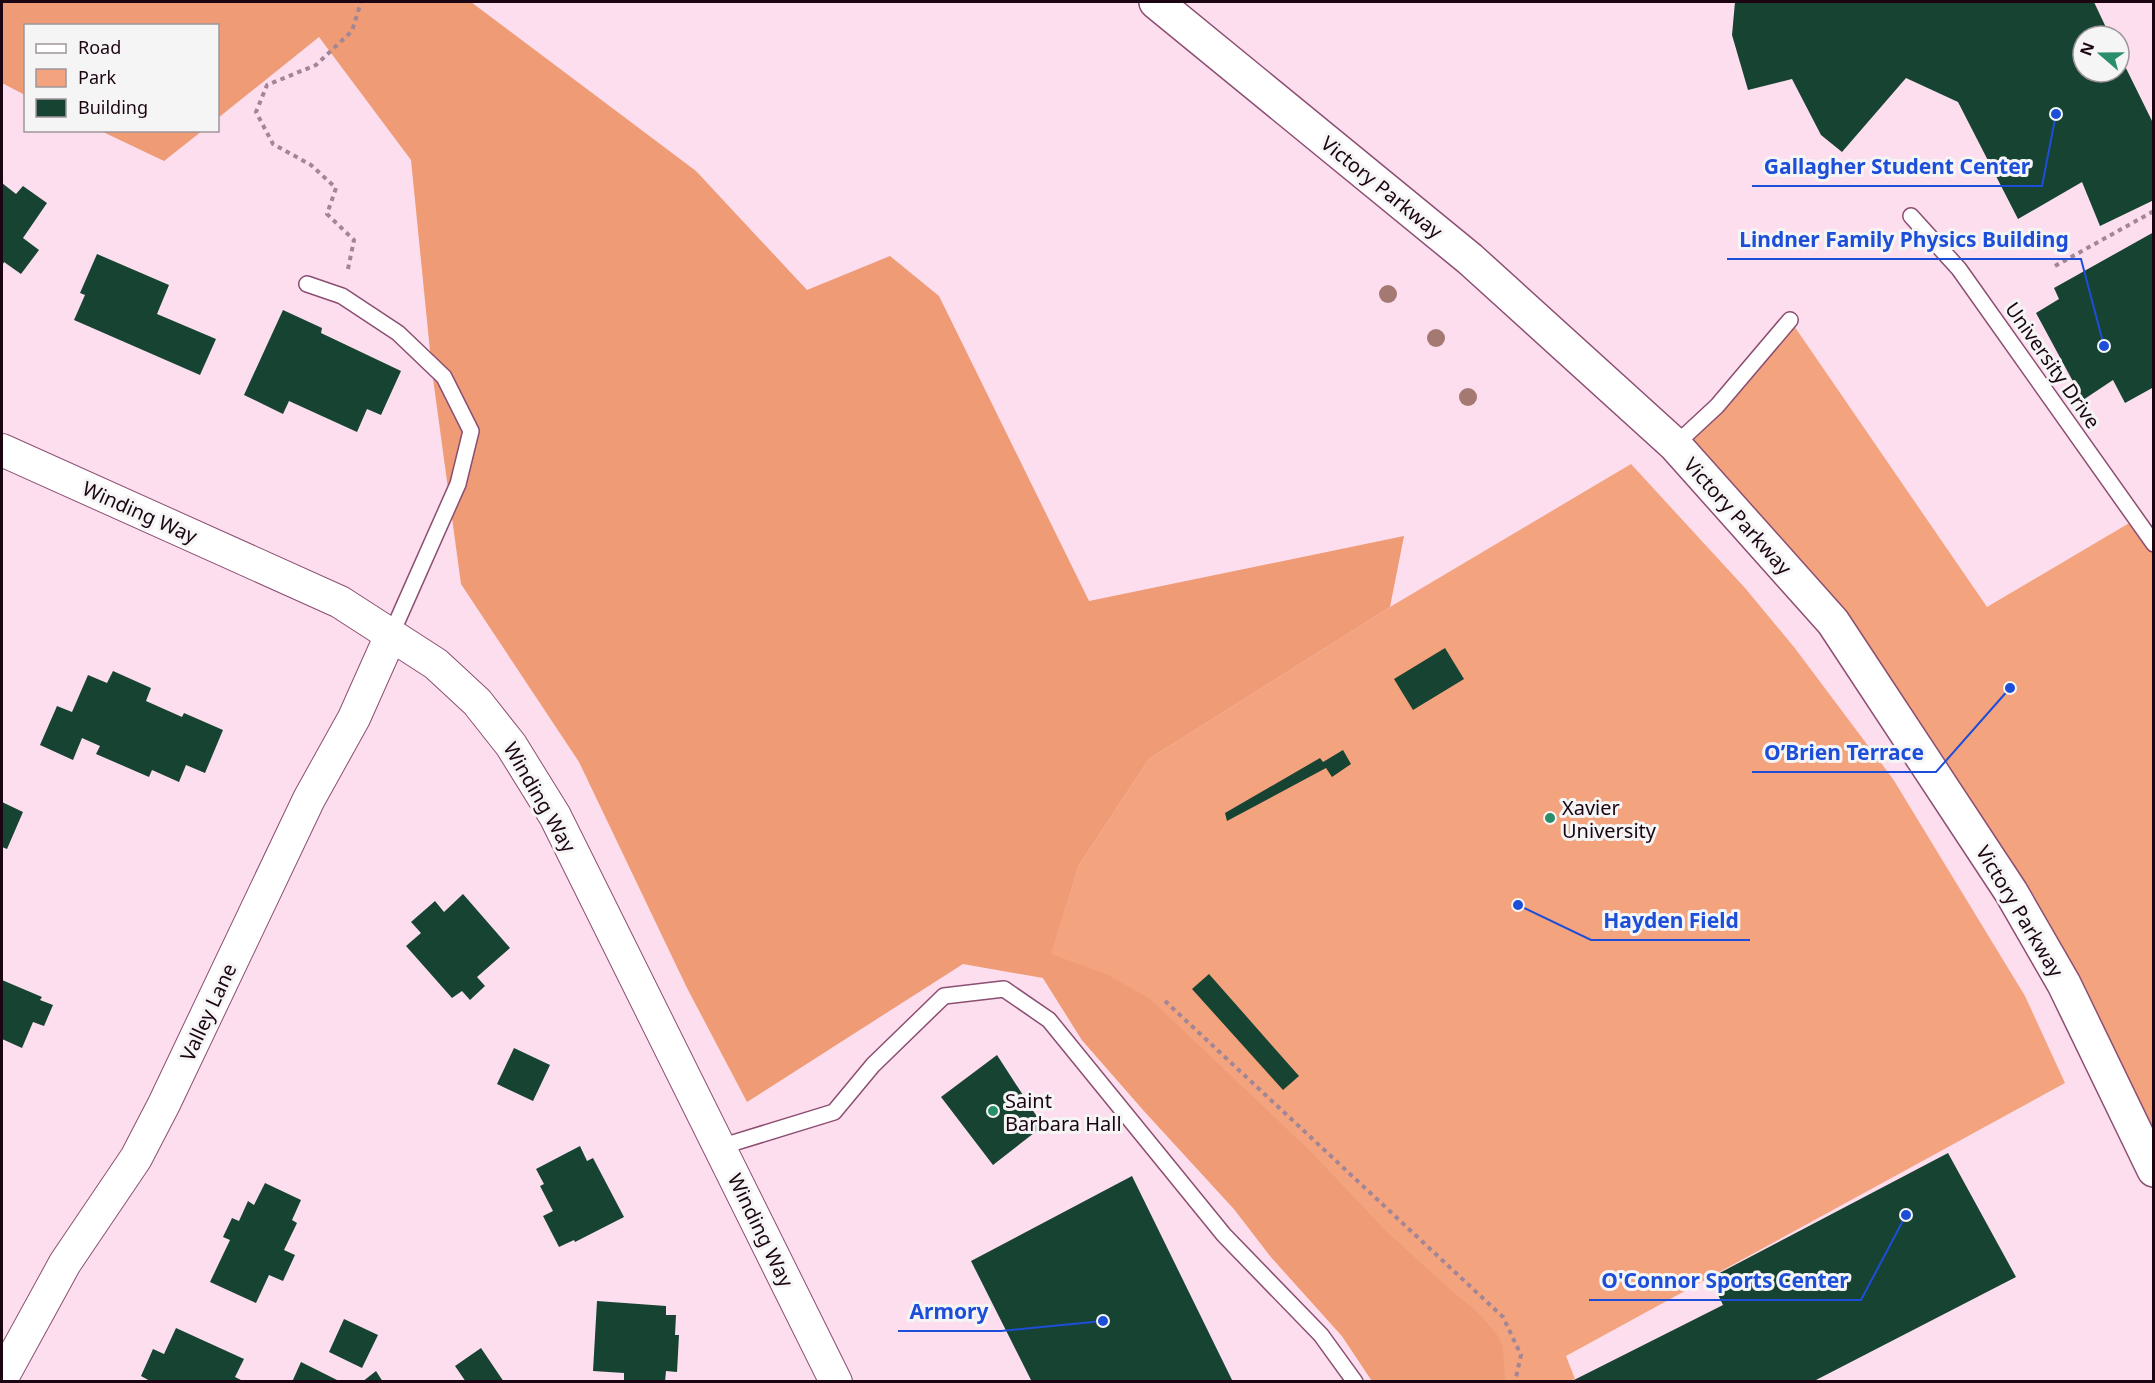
<svg xmlns="http://www.w3.org/2000/svg" width="2155" height="1383" viewBox="0 0 2155 1383" font-family="'Noto Sans',sans-serif">
<style>
.green{fill:#f4a37f}
.forest{fill:#ee9b76}
.building{fill:#174332}
.lines{fill:none;stroke-linecap:round;stroke-linejoin:round}
.lane-casing{stroke:#8c4e72;stroke-width:18}
.street-casing{stroke:#8c4e72;stroke-width:34}
.secondary-casing{stroke:#8c4e72;stroke-width:36}
.path{stroke:#a18696;stroke-width:4;stroke-dasharray:4.5 4.5;stroke-linecap:butt}
.lane{stroke:#fff;stroke-width:15}
.street{stroke:#fff;stroke-width:32}
.secondary{stroke:#fff;stroke-width:33}
.tree{fill:#a37972}
.poi-dot{fill:#298f6b;stroke:#f5f5f5;stroke-width:2}
.labels{text-anchor:middle;dominant-baseline:central;stroke-width:6;stroke-linejoin:round;paint-order:stroke}
.street-label{font-size:20px;fill:#1c0513;stroke:#f5f5f5}
.poi-label{font-size:20px;fill:#1c0513;stroke:#f5f5f5;text-anchor:start}
.leader{fill:none;stroke:#1d4ed8;stroke-width:2}
.callout-dot{fill:#1d4ed8;stroke:#f5f5f5;stroke-width:2}
.callout-label{font-size:21px;text-anchor:middle;font-weight:bold;fill:#1d4ed8;stroke:#f5f5f5;stroke-width:6;stroke-linejoin:round;paint-order:stroke}
</style>
<rect width="100%" height="100%" fill="#fcdeee"/>
<path class="green" d="M1790 320 1987 607 2136 519 2153 544V1170L1930 770 1675 445Z
M1631 464 1745 588 1794 647 1893 779 2025 996 2065 1083 1566 1356 1575 1379 1570 1381H1372L1342 1336 1271 1257 1234 1209 1145 1112 1082 1040 1043 978 1079 865 1149 759 1390 607Z"/>
<path class="forest" d="M2 2H471L696 171 807 290 890 256 939 296 1089 601 1404 536 1390 607 1149 759 1079 865 1051 954 1108 975 1150 999 1309 1150 1386 1231 1456 1295 1475 1310 1496 1333 1503 1346 1505 1381H1372L1342 1336 1271 1257 1234 1209 1145 1112 1082 1040 1043 978 963 964 747 1102 687 988 579 762 461 584 432 371 411 160 319 37 218 118V26H26L25 95 2 83Z
M101 131H202L164 161Z"/>
<path class="building" d="M1735 2H2094L2110 36H2083V72H2119V54L2154 125V200L2100 226 2082 182 2018 219 1958 102 1906 78 1842 152 1821 135 1792 79 1748 90 1732 35Z
M2 183 16 194 23 186 47 203 23 238 39 250 21 274 4 262 2 266Z
M2154 232V387L2125 403 2113 380 2083 400 2036 313 2059 299 2054 288Z
M97 254 169 285 157 314 216 339 200 375 74 320 85 295 80 293Z
M283 310 322 328 321 333 401 371 381 415 367 409 357 432 289 401 283 414 244 395Z
M1445 648 1464 679 1413 710 1394 679Z
M113 671 151 688 146 701 182 717 184 713 223 730 205 773 186 765 179 782 152 770 149 777 96 754 100 746 82 738 73 760 40 745 57 706 72 712 88 675 107 683Z
M1343 750 1351 764 1332 777 1326 768 1227 821 1225 813 1320 758 1323 762Z
M2 802 23 812 7 849 2 847Z
M463 894 510 948 477 977 485 986 470 1000 462 991 452 998 406 946 421 933 411 922 435 901 444 912Z
M1209 974 1299 1076 1283 1090 1192 989Z
M2 980 42 997 40 1000 53 1005 44 1026 33 1022 22 1048 2 1039Z
M514 1048 550 1065 533 1101 497 1084Z
M997 1055 1043 1126 993 1165 941 1097Z
M580 1146 587 1161 593 1158 624 1217 575 1242 574 1240 559 1247 543 1216 553 1211 540 1186 544 1184 536 1169Z
M1948 1153 2016 1277 1816 1380 1817 1382H1570L1723 1305 1710 1278Z
M1132 1176 1233 1382H1032L971 1261Z
M265 1183 301 1200 292 1220 297 1223 284 1250 295 1255 283 1281 269 1275 256 1303 210 1282 230 1240 223 1237 232 1218 239 1221 248 1201 254 1205Z
M597 1301 666 1306V1315H676L675 1335H679L677 1372 666 1371 665 1382H624V1373L593 1371Z
M344 1319 378 1335 362 1368 329 1352Z
M176 1328 244 1359 235 1377 245 1382H152L141 1376 153 1349 164 1354Z
M481 1348 504 1382H466L455 1366Z
M301 1362 337 1380V1382H292Z
M376 1371 383 1382H362Z"/>
<g class="lines">
<defs>
<path id="lane" d="M1911 216 1959 269 2154 544
M307 284 342 296 398 333 444 377 471 431 458 484 391 635
M1675 445 1717 406 1790 320
M720 1147 834 1112 873 1065 944 996 1004 989 1049 1020 1224 1235 1321 1335 1355 1382"/>
<path id="street" d="M2 450 340 602 436 664 477 702 511 745 555 816 836 1382
M2 1378 65 1263 136 1158 164 1104 309 799 354 718 391 635"/>
<path id="secondary" d="M1156 2 1470 259 1675 445 1833 622 2011 892 2064 984 2154 1170"/>
</defs>
<use href="#lane" class="lane-casing"/>
<use href="#street" class="street-casing"/>
<use href="#secondary" class="secondary-casing"/>
<path class="path" d="M2152 121H2154
M2055 266 2154 211
M348 269 354 240 327 214 336 188 311 165 273 144 256 112 267 85 316 65 352 31 361 2
M1165 1001 1503 1317 1521 1355 1515 1382"/>
<use href="#lane" class="lane"/>
<use href="#street" class="street"/>
<use href="#secondary" class="secondary"/>
</g>
<g class="tree">
<circle cx="1388" cy="294" r="9"/>
<circle cx="1436" cy="338" r="9"/>
<circle cx="1468" cy="397" r="9"/>
</g>
<g class="poi-dot">
<circle cx="1550" cy="818" r="6"/>
<circle cx="993" cy="1111" r="6"/>
</g>
<g class="labels">
<g class="street-label">
<text transform="translate(1382 187) rotate(39)">Victory Parkway</text>
<text transform="translate(2053 365) rotate(55)">University Drive</text>
<text transform="translate(140 512) rotate(24)">Winding Way</text>
<text transform="translate(1738 516) rotate(48)">Victory Parkway</text>
<text transform="translate(540 797) rotate(60)">Winding Way</text>
<text transform="translate(2020 911) rotate(59)">Victory Parkway</text>
<text transform="translate(208 1012) rotate(-65)">Valley Lane</text>
<text transform="translate(761 1230) rotate(64)">Winding Way</text>
</g>
<g class="poi-label">
<text x="1562" y="807">Xavier<tspan x="1562" dy="23">University</tspan></text>
<text x="1005" y="1100">Saint<tspan x="1005" dy="23">Barbara Hall</tspan></text>
</g>
</g>
<path class="leader" d="M2056 114L2042 186H1752M2104 346L2081 259H1727M2010 688L1936 772H1752M1518 905L1591 940H1750M1906 1215L1861 1300H1589M1103 1321L1001 1331H898"/>
<g class="callout-dot">
<circle cx="2056" cy="114" r="6"/>
<circle cx="2104" cy="346" r="6"/>
<circle cx="2010" cy="688" r="6"/>
<circle cx="1518" cy="905" r="6"/>
<circle cx="1906" cy="1215" r="6"/>
<circle cx="1103" cy="1321" r="6"/>
</g>
<g class="callout-label">
<text x="1897" y="174">Gallagher Student Center</text>
<text x="1904" y="247">Lindner Family Physics Building</text>
<text x="1844" y="760">O’Brien Terrace</text>
<text x="1671" y="928">Hayden Field</text>
<text x="1725" y="1288">O'Connor Sports Center</text>
<text x="949" y="1319">Armory</text>
</g>
<rect width="2155" height="1383" fill="none" stroke="#1c0513" stroke-width="6"/>
<rect x="24" y="24" width="195" height="108" fill="#f5f5f5" stroke="#9e959b" stroke-width="1.5"/>
<rect x="36" y="44" width="30" height="9" fill="#ffffff" stroke="#9e959b" stroke-width="1.5"/>
<text x="78" y="54" font-size="18" fill="#1c0513">Road</text>
<rect x="36" y="69" width="30" height="18" fill="#f4a37f" stroke="#9e959b" stroke-width="1.5"/>
<text x="78" y="84" font-size="18" fill="#1c0513">Park</text>
<rect x="36" y="99" width="30" height="18" fill="#174332" stroke="#9e959b" stroke-width="1.5"/>
<text x="78" y="114" font-size="18" fill="#1c0513">Building</text>
<g transform="translate(2101 54) rotate(290)"><circle r="28" fill="#f5f5f5" stroke="#9e959b" stroke-width="1.5"/>
<path d="M0-4.5L10 22L0 15L-10 22Z" fill="#298f6b"/>
<text y="-9" font-size="16" font-weight="bold" text-anchor="middle" fill="#1c0513">N</text>
</g>
</svg>
